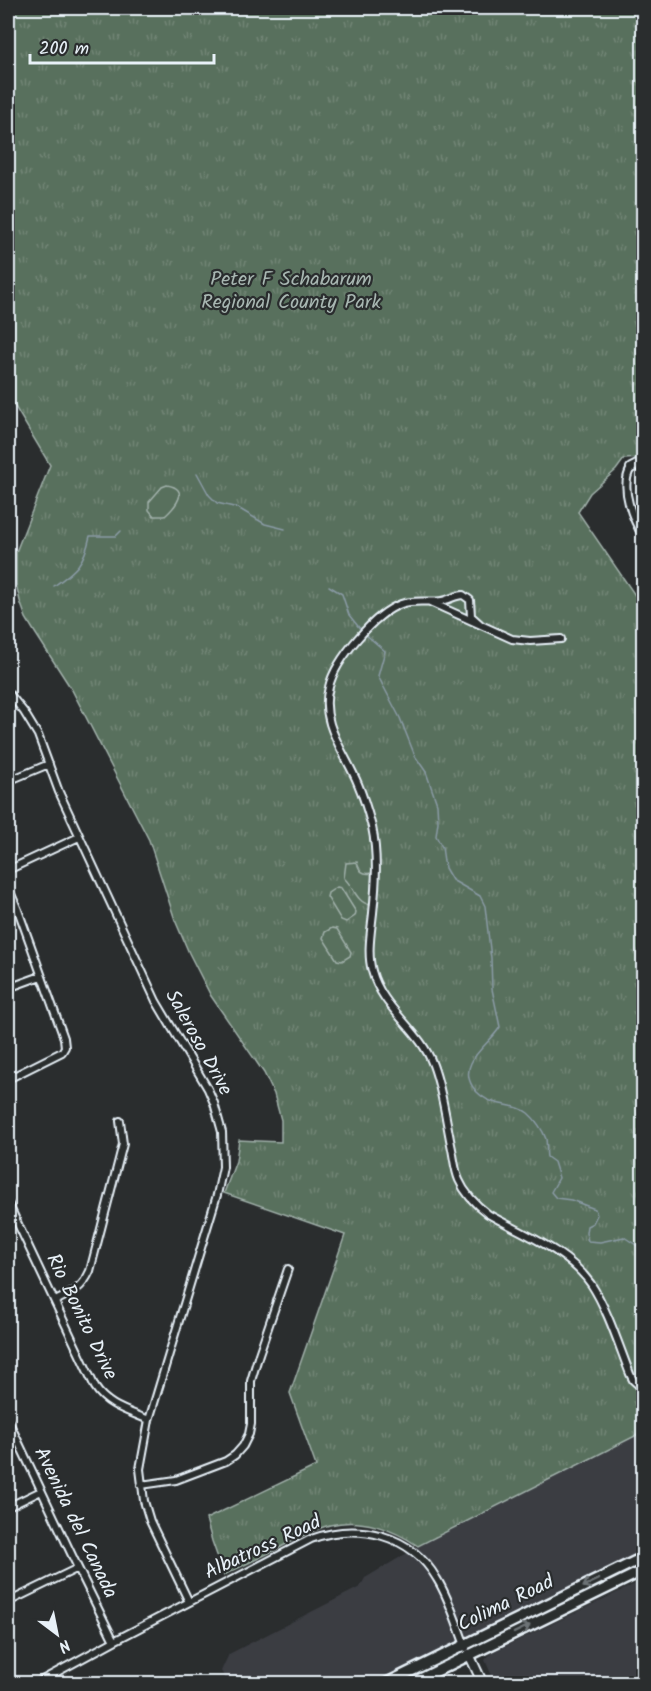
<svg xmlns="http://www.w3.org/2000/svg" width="651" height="1691" viewBox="0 0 651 1691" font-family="Kalam,sans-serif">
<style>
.built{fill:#3a3c42}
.grass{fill:url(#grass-tufts);stroke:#a0b0aa;stroke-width:1.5}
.garden{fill:#59705d;stroke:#a0b0aa;stroke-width:1.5}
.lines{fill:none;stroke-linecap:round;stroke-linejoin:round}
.stream{stroke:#8a9ba6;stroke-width:1.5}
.minor-casing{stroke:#e8f1f8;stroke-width:10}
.tertiary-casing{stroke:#e8f1f8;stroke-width:12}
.primary-casing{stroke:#e8f1f8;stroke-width:14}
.minor{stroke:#2a2d2e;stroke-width:6}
.tertiary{stroke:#2a2d2e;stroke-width:8}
.primary{stroke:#2a2d2e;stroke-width:9}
.oneway{stroke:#6c7275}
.labels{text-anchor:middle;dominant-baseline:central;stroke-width:4.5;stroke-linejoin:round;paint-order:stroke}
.park-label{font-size:20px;fill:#a8b7b2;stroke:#2a2d2e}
.street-label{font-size:20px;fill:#e8f1f8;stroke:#2a2d2e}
</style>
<defs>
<pattern id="grass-tufts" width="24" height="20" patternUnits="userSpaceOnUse" patternTransform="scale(1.5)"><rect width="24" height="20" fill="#59705d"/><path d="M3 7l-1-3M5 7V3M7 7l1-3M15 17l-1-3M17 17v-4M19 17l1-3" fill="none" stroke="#718575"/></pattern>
</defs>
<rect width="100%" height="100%" fill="#2a2d2e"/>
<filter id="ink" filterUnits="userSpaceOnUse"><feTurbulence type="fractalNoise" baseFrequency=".0167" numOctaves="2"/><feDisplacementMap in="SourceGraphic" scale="12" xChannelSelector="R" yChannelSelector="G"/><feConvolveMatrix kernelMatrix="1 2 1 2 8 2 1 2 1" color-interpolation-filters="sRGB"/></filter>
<g filter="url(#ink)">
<path class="built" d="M643 1430V1550L376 1683H228L221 1671 229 1654 360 1587 365 1578 431 1539Z
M643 1580V1683H495L485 1660 491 1653Z"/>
<path class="grass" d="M8 8H643V458L624 459 616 470 590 493 578 512 637 598 643 614V1432L418 1546C393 1529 361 1517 330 1525 312 1530 295 1539 279 1548 261 1557 242 1566 224 1575L212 1541 206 1519 316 1466 290 1393 345 1235 224 1193 236 1161 239 1140 281 1142V1120L274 1094 264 1073 211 996 189 953 175 920 149 840 72 690 34 631 26 618 20 601 16 584V552L50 465 8 395Z"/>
<path class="garden" d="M167 485C191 489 175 507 165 516H154L149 510V502L162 487Z
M357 862C359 871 363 875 372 873L370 905C356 902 354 887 344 878L346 863Z
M337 887 341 888 356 912 355 916 346 922 341 920 327 897 328 893Z
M332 928 337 929 351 952 350 956 342 961 337 960 323 938 325 932Z"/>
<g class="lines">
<path class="stream" d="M197 473 209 495 217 503 238 508 265 524 285 529
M54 586C76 570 84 564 90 536H116L121 531
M329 586 342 594 349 615 361 630
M364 633 385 651 378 676 400 718 415 756 426 772 437 804 438 822 436 836 442 847 445 868 452 880 480 896 485 906 491 958 492 989 500 1027C492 1040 478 1049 471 1063 463 1080 476 1096 493 1102 504 1106 518 1105 528 1113 535 1119 543 1130 546 1139 547 1144 546 1152 547 1157L554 1162 559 1178 551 1192 556 1198 571 1200 595 1209 597 1215 593 1223 587 1226 586 1233 588 1241 600 1242 624 1237 639 1247 644 1252"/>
<defs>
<path id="minor" d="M631 468C619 487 633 520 644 538
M430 602 512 639 530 641 561 639
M480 624 471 616 470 600 463 595C456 595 449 600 442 601 428 603 415 599 401 604 375 613 335 660 329 687 319 723 345 752 358 784 364 798 368 812 372 827 378 855 376 884 373 913 371 932 367 953 372 971 382 1009 420 1029 433 1065 443 1092 446 1122 452 1149 454 1159 455 1171 459 1180 465 1194 476 1205 488 1214 523 1234 567 1250 591 1284 607 1308 619 1346 630 1374L633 1380 644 1390
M8 692 24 712 38 735 59 792 156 1001 208 1089 214 1103 222 1132 223 1167 217 1195 149 1420 140 1469 144 1501 150 1521 189 1602
M8 781 49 764
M8 870 79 837
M8 887 18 910 64 1038 65 1047 62 1052 8 1079
M8 988 41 976
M8 1203 95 1387C107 1406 128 1411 149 1420
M55 1301C72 1293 82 1289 90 1271L123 1144 120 1121
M8 1420 78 1568 114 1641
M141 1485 176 1480 226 1461 235 1455 243 1446 249 1434 251 1424V1381L259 1354 288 1269
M8 1507 41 1491
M8 1602 78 1568
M35 1684 114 1641 311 1539C358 1522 411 1534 437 1579 450 1600 457 1625 466 1648"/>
<path id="tertiary" d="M631 468 639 464H644
M469 1654 483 1684"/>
<path id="primary" d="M385 1684 644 1557
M410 1684 644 1570"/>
</defs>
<use href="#minor" class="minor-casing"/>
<use href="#tertiary" class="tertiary-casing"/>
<use href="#primary" class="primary-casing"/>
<use href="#minor" class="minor"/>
<use href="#tertiary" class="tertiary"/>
<use href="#primary" class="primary"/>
</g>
<defs><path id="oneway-shaft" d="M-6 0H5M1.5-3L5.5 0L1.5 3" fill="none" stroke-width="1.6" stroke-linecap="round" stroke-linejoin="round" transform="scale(1.5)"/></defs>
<g class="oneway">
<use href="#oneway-shaft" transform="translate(591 1583) rotate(154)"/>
<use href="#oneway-shaft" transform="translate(522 1629) rotate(-26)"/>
</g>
</g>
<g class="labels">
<g class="park-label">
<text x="291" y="280">Peter F Schabarum<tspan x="291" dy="23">Regional County Park</tspan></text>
</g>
<g class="street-label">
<text transform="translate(198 1043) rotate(61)">Saleroso Drive</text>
<text transform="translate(81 1317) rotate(64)">Rio Bonito Drive</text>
<text transform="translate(75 1523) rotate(64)">Avenida del Canada</text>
<text transform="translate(263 1548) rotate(-25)">Albatross Road</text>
<text transform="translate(506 1604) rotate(-26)">Colima Road</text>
</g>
</g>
<rect width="651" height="1691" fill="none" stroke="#2a2d2e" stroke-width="30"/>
<rect x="15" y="15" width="621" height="1661" fill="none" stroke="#e8f1f8" stroke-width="2" filter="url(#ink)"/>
<g transform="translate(57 1634) rotate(148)" stroke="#2a2d2e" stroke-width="4.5" paint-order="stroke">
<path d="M0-4.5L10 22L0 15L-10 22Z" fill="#e8f1f8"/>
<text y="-9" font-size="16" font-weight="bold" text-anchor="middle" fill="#e8f1f8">N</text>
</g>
<path d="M30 54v9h184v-9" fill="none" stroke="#e8f1f8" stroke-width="3"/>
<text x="39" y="54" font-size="18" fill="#e8f1f8" stroke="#2a2d2e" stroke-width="4.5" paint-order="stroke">200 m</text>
</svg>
